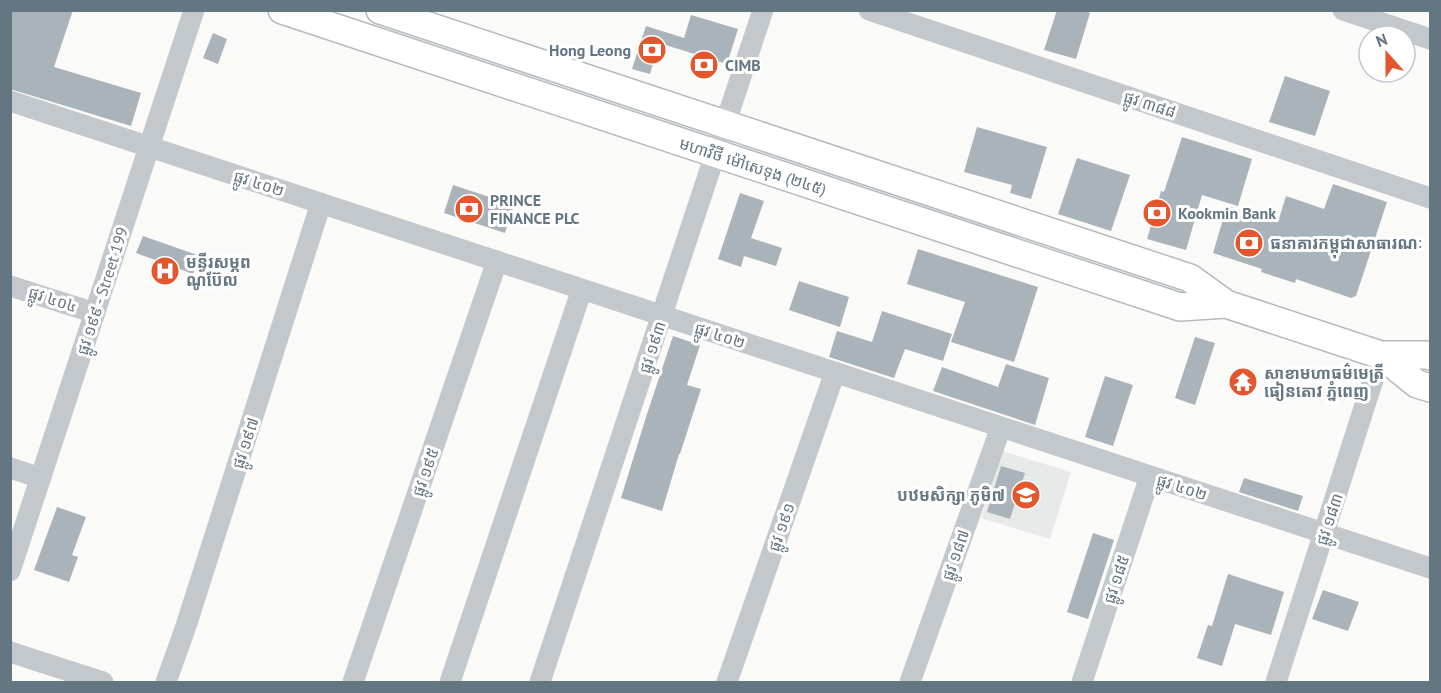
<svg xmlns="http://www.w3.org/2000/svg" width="1441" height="693" viewBox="0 0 1441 693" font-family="'PT Sans','Noto Sans Khmer',sans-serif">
<rect width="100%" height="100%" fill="#fafaf8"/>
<!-- built -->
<path fill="#e8e9e9" d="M 1002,451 L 1071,472 L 1050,539 L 981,518 Z"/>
<!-- building -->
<path fill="#aab3b9" d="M 10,10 L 73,10 L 54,67 L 141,93 L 131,126 L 10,89 Z
M 1057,10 L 1083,10 L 1090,13 L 1076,59 L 1044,50 Z
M 691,15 L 738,29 L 727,64 L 659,43 L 650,74 L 632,69 L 646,26 L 684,38 Z
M 213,33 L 227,39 L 218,64 L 203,58 Z
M 1285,76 L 1330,91 L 1315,136 L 1269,122 Z
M 977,127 L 1047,147 L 1031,199 L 1010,193 L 1012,185 L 964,172 Z
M 1182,137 L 1252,159 L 1238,206 L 1202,195 L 1186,250 L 1147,239 L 1161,191 L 1164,192 Z
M 1077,158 L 1130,175 L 1111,231 L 1058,214 Z
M 1333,184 L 1387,202 L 1356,296 L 1351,298 L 1296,279 L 1295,283 L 1261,272 L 1262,269 L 1213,253 L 1227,206 L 1278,222 L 1286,196 L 1324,209 Z
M 453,185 L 514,205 L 505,233 L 444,213 Z
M 740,193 L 764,201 L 751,238 L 782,248 L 776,266 L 744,256 L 741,267 L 718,259 Z
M 143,236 L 200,256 L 193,274 L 136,253 Z
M 918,249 L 1038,287 L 1014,362 L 951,342 L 965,302 L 907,284 Z
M 799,281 L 849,297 L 840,327 L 789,310 Z
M 882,311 L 952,334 L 943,361 L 905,349 L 894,378 L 829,357 L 837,331 L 872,342 Z
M 673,336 L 700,345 L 687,385 L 701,389 L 680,454 L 679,454 L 662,511 L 621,498 L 646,417 Z
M 1195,337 L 1215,343 L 1195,405 L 1175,398 Z
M 1006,364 L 1049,378 L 1035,425 L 933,391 L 942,367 L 998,387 Z
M 1105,376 L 1133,385 L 1113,446 L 1085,437 Z
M 1001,466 L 1025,473 L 1010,519 L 987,512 Z
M 1244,478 L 1303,496 L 1298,511 L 1239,492 Z
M 57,507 L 86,517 L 72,555 L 78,557 L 69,582 L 34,570 Z
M 1093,533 L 1114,540 L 1088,619 L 1067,612 Z
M 1228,574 L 1284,592 L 1271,635 L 1235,624 L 1222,666 L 1197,658 L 1208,625 L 1212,626 Z
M 1323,590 L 1359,602 L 1348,631 L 1312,619 Z"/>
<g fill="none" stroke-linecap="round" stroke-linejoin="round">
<!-- major casing -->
<g stroke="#b5babe" stroke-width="30">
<path id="major" d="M 282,10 L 1180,307 L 1226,304
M 380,10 L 1190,278 L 1226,304 L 1381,355 L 1426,355 L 1430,356
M 1381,355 L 1417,384 L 1430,388"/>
</g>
<!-- minor -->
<path stroke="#c3c8cc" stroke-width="21" d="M 869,10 L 1430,198
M 1343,10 L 1430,39
M 10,101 L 1430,568
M 10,286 L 95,313
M 10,468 L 41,478
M 10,571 L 194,10
M 10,652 L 103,682
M 166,682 L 186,626 L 321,203
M 353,682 L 497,261
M 450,682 L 582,289
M 540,682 L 763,10
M 727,682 L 835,372
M 910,682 L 1001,427
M 1082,682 L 1150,476
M 1276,682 L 1381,355"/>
<!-- major -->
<use href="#major" stroke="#fff" stroke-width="27"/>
</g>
<!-- icons -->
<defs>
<g id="bank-disc" transform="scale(1.5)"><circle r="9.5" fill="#e4572e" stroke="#fff"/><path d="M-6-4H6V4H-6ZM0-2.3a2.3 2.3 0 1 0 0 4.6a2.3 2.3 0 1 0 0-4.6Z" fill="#fff"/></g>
<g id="hospital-disc" transform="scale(1.5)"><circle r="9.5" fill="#e4572e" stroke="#fff"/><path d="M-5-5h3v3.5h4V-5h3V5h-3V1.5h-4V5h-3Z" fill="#fff"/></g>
<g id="temple-disc" transform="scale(1.5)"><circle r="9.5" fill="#e4572e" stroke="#fff"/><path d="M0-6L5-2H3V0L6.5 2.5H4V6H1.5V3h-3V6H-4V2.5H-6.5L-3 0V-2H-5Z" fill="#fff"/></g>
<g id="school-disc" transform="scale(1.5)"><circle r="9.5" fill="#e4572e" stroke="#fff"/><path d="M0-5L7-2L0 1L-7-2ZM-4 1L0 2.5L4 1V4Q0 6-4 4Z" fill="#fff"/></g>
</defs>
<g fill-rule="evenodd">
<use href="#bank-disc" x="652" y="50"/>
<use href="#bank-disc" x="704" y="65"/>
<use href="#bank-disc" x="469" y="209"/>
<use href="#bank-disc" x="1157" y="213"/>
<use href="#bank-disc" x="1249" y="243"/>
<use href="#hospital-disc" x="165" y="271"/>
<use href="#temple-disc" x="1243" y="382"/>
<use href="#school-disc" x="1026" y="495"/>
</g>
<g text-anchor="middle" stroke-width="6" stroke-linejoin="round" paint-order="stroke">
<!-- poi labels -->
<g font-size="16" font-weight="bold" fill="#657683" stroke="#fff" text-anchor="start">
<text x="631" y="56" text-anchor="end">Hong Leong</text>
<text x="725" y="71">CIMB</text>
<text x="490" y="206">PRINCE<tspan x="490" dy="18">FINANCE PLC</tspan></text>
<text x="1178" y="219">Kookmin Bank</text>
<text x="1270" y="249">ធនាគារកម្ពុជាសាធារណៈ</text>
<text x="186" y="268">មន្ទីរសម្ភព<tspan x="186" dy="18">ណូប៊ែល</tspan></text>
<text x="1264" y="379">សាខាមហាធម៌មេត្រី<tspan x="1264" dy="18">ធៀនតោវ ភ្នំពេញ</tspan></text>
<text x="1005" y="501" text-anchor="end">បឋមសិក្សា ភូមិ៧</text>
</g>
<!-- street labels -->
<g font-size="16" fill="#657683" stroke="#fff">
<text transform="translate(1150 104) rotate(18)" y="6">ផ្លូវ ៣៨៨</text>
<text transform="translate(753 166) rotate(18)" y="6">មហាវិថី ម៉ៅសេទុង (២៤៥)</text>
<text transform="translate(259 183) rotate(18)" y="6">ផ្លូវ ៤០២</text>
<text transform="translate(102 291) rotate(-72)" y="6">ផ្លូវ ១៩៩ - Street 199</text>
<text transform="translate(53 299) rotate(18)" y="6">ផ្លូវ ៤០៤</text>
<text transform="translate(720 335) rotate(18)" y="6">ផ្លូវ ៤០២</text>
<text transform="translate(652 347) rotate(-72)" y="6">ផ្លូវ ១៩៣</text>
<text transform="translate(245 443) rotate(-72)" y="6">ផ្លូវ ១៩៧</text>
<text transform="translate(425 472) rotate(-71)" y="6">ផ្លូវ ១៩៥</text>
<text transform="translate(1182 487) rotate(18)" y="6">ផ្លូវ ៤០២</text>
<text transform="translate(1329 519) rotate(-72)" y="6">ផ្លូវ ១៨៣</text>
<text transform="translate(781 527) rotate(-71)" y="6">ផ្លូវ ១៩១</text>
<text transform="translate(955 555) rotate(-71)" y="6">ផ្លូវ ១៨៧</text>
<text transform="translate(1116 579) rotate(-72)" y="6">ផ្លូវ ១៨៥</text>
</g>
</g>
<!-- border -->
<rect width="1441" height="693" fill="none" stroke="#657683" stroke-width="24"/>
<!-- north arrow -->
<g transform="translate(1387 54) rotate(339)"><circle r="28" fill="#ffffff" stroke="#c1c8cd" stroke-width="1.5"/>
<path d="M0-4.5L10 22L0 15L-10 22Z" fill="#e4572e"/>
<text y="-9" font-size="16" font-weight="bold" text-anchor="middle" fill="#657683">N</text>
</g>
</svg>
